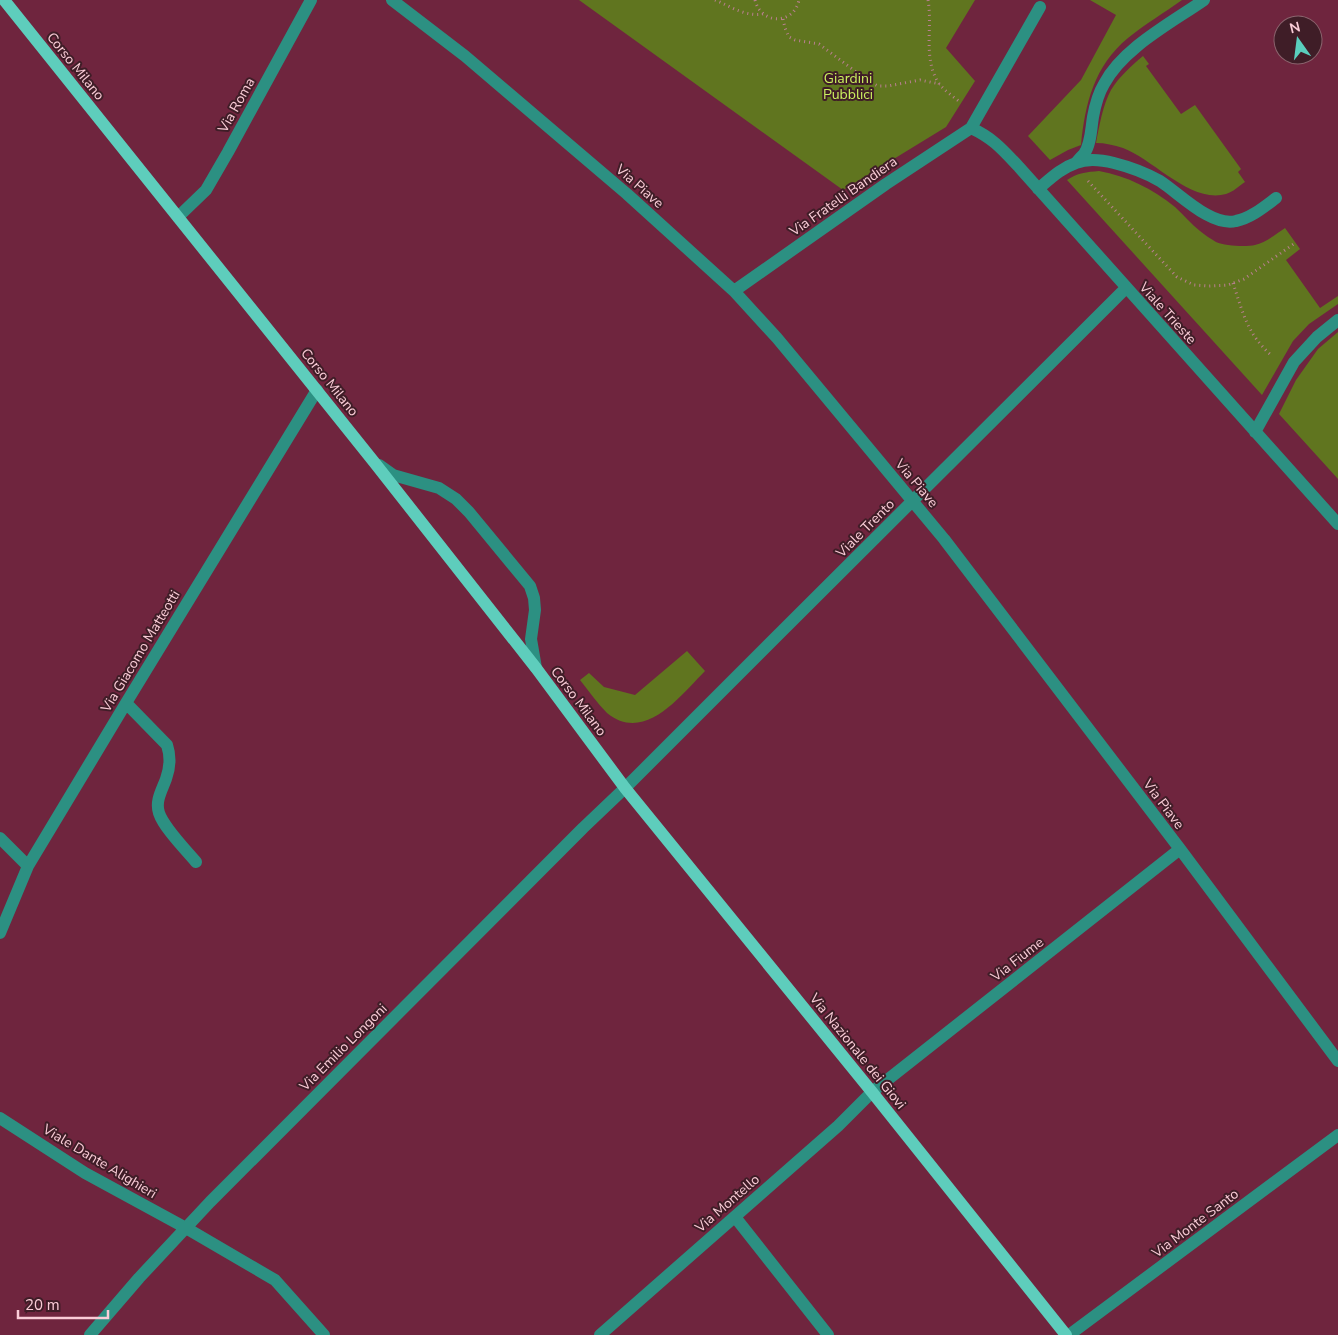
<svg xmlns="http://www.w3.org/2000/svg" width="1338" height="1335" viewBox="0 0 1338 1335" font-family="'Nunito Sans',sans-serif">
<rect width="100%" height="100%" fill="#6f253e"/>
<!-- green -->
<path fill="#60751f" d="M 579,0 L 975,0 L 946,48 L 975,81 L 946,127 L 843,190 Z
M 1090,0 L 1182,0 C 1164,13 1145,24 1128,38 C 1094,66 1085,104 1081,145 L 1068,150 L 1050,160 L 1028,136 L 1081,80 L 1116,15 Z
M 1143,56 L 1149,64 L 1146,66 L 1181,114 L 1195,105 L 1241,169 L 1238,172 L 1245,182 C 1239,186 1233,192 1226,194 C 1191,204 1153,159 1123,148 C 1114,145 1105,143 1096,143 C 1099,127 1103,104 1111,90 C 1119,77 1131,66 1143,56 Z
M 1099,171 C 1127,176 1153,189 1175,207 C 1184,215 1191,224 1200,231 C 1205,235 1211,239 1216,242 C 1225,246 1246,247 1255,245 C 1265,243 1276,234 1285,228 L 1300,249 L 1286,260 L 1320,308 L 1338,296 L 1338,304 L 1309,324 L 1293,341 L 1262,395 L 1067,180 C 1077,173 1087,172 1099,171 Z
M 1338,332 L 1338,479 L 1279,414 L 1296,380 L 1318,349 Z
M 687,651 L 705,671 C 681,695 645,744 607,713 C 597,703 589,691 580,680 L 589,673 L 604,687 L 635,695 Z"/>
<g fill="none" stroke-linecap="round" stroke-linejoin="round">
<!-- path -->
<path stroke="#ba7f91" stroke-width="3" stroke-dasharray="1 4" stroke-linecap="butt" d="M 715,0 C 730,6 745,17 763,14
M 755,0 C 761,25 794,25 799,0
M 928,0 C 933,28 922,60 940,85 C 946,92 954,97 961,103
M 783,19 L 785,28 L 789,37 L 795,40 L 819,44 L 868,81 L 878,86 L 888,86 L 920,80 L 940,84
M 1088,181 L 1163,262 L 1177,277 L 1194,285 L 1209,286 L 1228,285 L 1244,279 L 1295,243
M 1233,283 C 1243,313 1247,334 1272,356"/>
<!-- minor -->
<path stroke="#2c9082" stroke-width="12" d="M 392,0 L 465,56 L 627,194 L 734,291 L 777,338 L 944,539 L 1180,849 L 1338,1061
M 971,128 C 993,138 1003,150 1019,167 L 1338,524
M 1076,163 C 1078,160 1081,157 1084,154 C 1091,144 1091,129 1093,117 C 1095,106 1098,94 1104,84 C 1123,48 1171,23 1204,0
M 1038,189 C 1050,179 1061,168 1076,163 C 1088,158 1102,160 1114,163 C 1130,167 1146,173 1160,181 C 1180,194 1211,227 1236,221 C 1251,218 1264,207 1276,198
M 178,217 L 206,190 L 228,152 L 311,0
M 734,291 L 886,184 L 971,128 L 1040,7
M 1255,432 L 1294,362 L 1317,337 L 1338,320
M 379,465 L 393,475 L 439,488 L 456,499 L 469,512 L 530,586 L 534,598 L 535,610 L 531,639 L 536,668
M 126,703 L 167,745 C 171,757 170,768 166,779 C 162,790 155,801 159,813 C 164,828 185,849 196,862
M 0,838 L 28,866
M 0,933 L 28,866 L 126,703 L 317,390
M 0,1118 L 85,1173 L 186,1228 L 275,1280 L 324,1335
M 735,1217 L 828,1335
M 90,1335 L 139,1278 L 210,1202 L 583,828 L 625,788 L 783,630 L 1126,288
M 600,1335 L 838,1126 L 872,1092 L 1180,849
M 1069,1335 L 1338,1135"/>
<!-- major -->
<path stroke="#5ecdbc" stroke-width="12" d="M 4,0 L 374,462 L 536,668 L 625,788 L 872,1092 L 1066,1335"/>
</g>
<g text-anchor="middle" stroke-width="4" stroke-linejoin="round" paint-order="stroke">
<!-- street labels -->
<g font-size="14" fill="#faccd7" stroke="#3f1d27">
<text transform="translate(76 66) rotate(51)" y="5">Corso Milano</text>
<text transform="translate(236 105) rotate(-61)" y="5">Via Roma</text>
<text transform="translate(640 186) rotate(41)" y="5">Via Piave</text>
<text transform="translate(843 196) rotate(-35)" y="5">Via Fratelli Bandiera</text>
<text transform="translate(1168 313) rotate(48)" y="5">Viale Trieste</text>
<text transform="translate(330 382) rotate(51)" y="5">Corso Milano</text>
<text transform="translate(917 483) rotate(50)" y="5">Via Piave</text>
<text transform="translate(865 528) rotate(-45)" y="5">Viale Trento</text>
<text transform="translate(140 651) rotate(-59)" y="5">Via Giacomo Matteotti</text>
<text transform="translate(579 701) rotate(53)" y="5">Corso Milano</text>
<text transform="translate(1164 804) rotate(53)" y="5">Via Piave</text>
<text transform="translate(1017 959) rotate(-38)" y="5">Via Fiume</text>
<text transform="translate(343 1047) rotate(-45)" y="5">Via Emilio Longoni</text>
<text transform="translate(858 1051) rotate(51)" y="5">Via Nazionale dei Giovi</text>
<text transform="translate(100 1161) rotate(31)" y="5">Viale Dante Alighieri</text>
<text transform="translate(727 1203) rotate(-41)" y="5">Via Montello</text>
<text transform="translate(1195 1223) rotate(-37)" y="5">Via Monte Santo</text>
</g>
<!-- park labels -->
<g font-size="14" fill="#caf05f" stroke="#3f1d27">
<text x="848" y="83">Giardini<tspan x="848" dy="16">Pubblici</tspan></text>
</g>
</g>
<!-- north arrow -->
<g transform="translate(1298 40) rotate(346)"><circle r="24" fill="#3f1d27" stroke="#8a636d"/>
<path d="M0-4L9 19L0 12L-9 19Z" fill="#5acebd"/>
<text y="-8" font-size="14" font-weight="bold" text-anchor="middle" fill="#faccd7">N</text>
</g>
<!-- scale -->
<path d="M18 1310v8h90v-8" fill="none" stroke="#faccd7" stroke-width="2.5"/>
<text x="25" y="1310" font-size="15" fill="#faccd7" stroke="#3f1d27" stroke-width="4" paint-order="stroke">20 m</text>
</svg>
